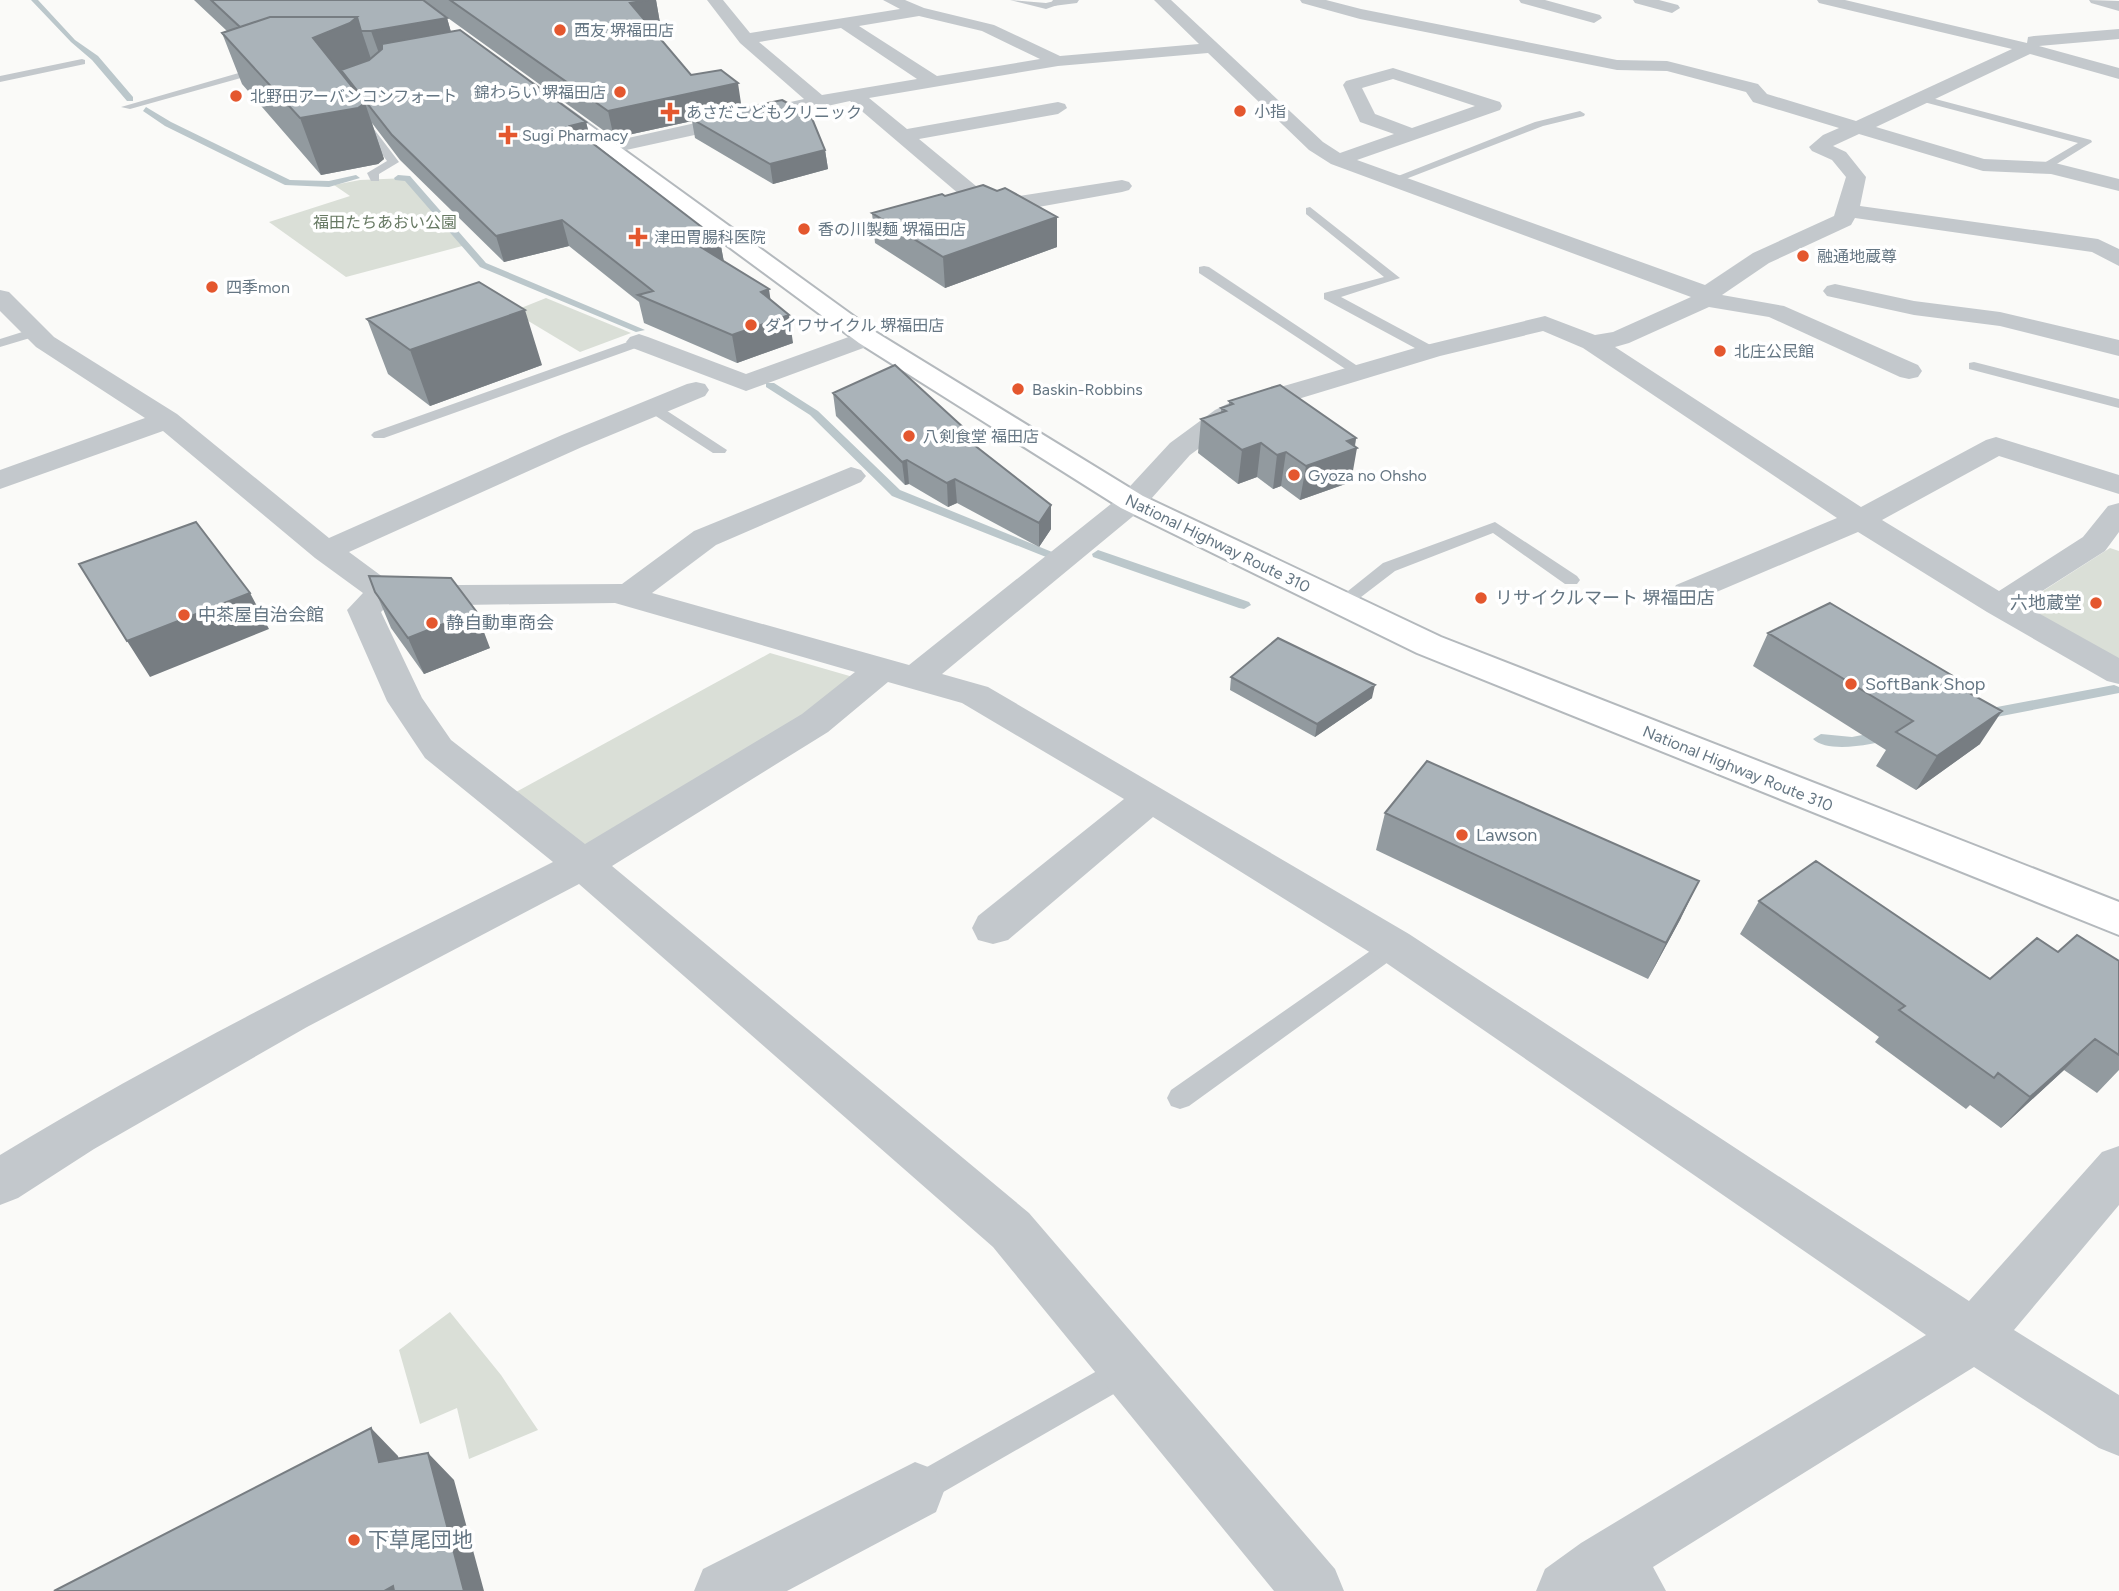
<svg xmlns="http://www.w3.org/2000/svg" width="2119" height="1591" viewBox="0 0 2119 1591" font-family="Figtree,'Noto Sans JP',sans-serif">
<rect width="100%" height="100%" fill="#fafaf8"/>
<!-- green -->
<path fill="#dadfd7" d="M 407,178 L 466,245 L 346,277 L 269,222 L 350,196 L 334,185 L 360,180 Z
M 546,298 L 631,333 L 580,352 L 525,319 L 501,316 Z
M 2110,548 L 2119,551 L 2119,667 L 2027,607 L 2029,600 Z
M 770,653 L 853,677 L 802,719 L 585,853 L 516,792 Z
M 450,1312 L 501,1375 L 538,1430 L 469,1459 L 457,1408 L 420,1424 L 399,1350 Z"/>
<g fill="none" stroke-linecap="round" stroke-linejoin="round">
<!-- stream -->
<path fill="#bbc7cb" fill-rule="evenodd" d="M 31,0 L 38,0 L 75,40 L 98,56 L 133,97 L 133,101 L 127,101 L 92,60 L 71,42 Z
M 146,107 L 171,122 L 290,180 L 329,181 L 356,175 L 360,178 L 329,187 L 285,185 L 165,126 L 143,111 Z
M 398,175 L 410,176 L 486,263 L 645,330 L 636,332 L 480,267 L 405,181 L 395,180 L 394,178 Z
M 766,383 L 774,383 L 818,411 L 900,490 L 1057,554 L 1056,557 L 1046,557 L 892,496 L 810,415 L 766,387 Z
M 1098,550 L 1249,602 L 1251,605 L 1244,609 L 1239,608 L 1093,557 L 1092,554 Z
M 2114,685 L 2119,687 L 2119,693 L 1981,720 L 1974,715 L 1981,710 Z
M 1888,730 L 1896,735 L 1893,739 C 1875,744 1828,754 1813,739 L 1821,734 L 1852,737 Z"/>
<!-- highway casing -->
<g stroke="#b4b9bd" stroke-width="4">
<path id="highway" d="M 548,98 L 555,100 L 877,333 L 1143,496 L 1441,637 L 2119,902 L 2119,935 L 1417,653 L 1121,508 L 859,343 L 541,108 L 539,104 Z"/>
</g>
<!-- lane -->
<path fill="#c3c8cc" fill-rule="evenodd" d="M 1010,0 L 1046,3 L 1059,0 L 1063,3 L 1046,9 Z
M 82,59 L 85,60 L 85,64 L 0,82 L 0,76 Z
M 266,65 L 271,68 L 269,70 L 130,109 L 121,107 Z
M 1924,96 L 2091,140 L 2092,142 L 2047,170 L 2039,170 L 2039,166 L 2078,143 L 1920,101 L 1919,99 Z
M 1580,111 L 1585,114 L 1584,116 L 1543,126 L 1398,182 L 1388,180 L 1535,122 Z
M 360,115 L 364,116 L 399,162 L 379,174 L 379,181 L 371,181 L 367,173 L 387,161 L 355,118 Z
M 1310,207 L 1400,278 L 1341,297 L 1436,348 L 1436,354 L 1426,354 L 1324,299 L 1324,293 L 1384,277 L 1306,214 L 1306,208 Z
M 1204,266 L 1209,267 L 1368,373 L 1366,376 L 1356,376 L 1199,273 L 1199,267 Z
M 35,328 L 40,329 L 40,335 L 0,347 L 0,339 Z
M 639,338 L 644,339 L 644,345 L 384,438 L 374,438 L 371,435 L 374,432 Z
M 1974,362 L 2119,399 L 2119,408 L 1969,369 L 1969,363 Z
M 653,404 L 658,405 L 727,450 L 725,453 L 713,453 L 648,411 L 646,408 L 648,405 Z
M 1495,522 L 1577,576 L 1580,580 L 1577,584 L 1565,584 L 1493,533 L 1395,571 L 1348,607 L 1336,607 L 1333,603 L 1383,563 Z
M 1394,937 L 1402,940 L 1406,946 L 1402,952 L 1189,1106 L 1180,1109 L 1171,1106 L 1167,1098 L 1171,1090 L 1386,940 Z
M 1127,1354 L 1138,1358 L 1142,1369 L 1138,1380 L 926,1502 L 915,1507 L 904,1502 L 899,1491 L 904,1480 Z"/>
<!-- street -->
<path fill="#c3c8cc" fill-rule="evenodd" d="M 707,0 L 723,0 L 750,33 L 900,9 L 883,0 L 905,0 L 924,8 L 994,25 L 1060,56 L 1199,44 L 1154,0 L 1171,0 L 1323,142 L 1340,153 L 1394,134 L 1360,122 L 1343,85 L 1346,81 L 1393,68 L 1500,102 L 1502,106 L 1500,110 L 1357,160 L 1705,285 L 1753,253 L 1834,216 L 1846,177 L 1832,160 L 1812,151 L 1809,147 L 1823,135 L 1839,128 L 1753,102 L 1746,92 L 1667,71 L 1617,70 L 1360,19 L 1302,3 L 1300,0 L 1326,0 L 1361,9 L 1617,60 L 1667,61 L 1758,84 L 1767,94 L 1856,121 L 2012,49 L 1819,3 L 1817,0 L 1845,0 L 2027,43 L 2028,37 L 2034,36 L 2119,29 L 2119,39 L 2039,46 L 2119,68 L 2119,79 L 2030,54 L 1876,127 L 1984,159 L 2051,162 L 2119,179 L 2119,191 L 2051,174 L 1983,171 L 1859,134 L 1833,146 L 1846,152 L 1866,177 L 1860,206 L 2098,239 L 2119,249 L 2119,266 L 2092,252 L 1855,218 L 1851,225 L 1769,263 L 1722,295 L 1784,306 L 1918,365 L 1922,371 L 1918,377 L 1909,379 L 1900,377 L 1769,317 L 1709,307 L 1629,343 L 1615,347 L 1861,507 L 1986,440 L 1996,437 L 2119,475 L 2119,494 L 1999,456 L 1882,520 L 1999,591 L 2083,537 L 2108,506 L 2119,503 L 2119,532 L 2105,551 L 2022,604 L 2119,658 L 2119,684 L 2107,681 L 1987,612 L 1858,532 L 1700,599 L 1688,602 L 1676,599 L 1672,592 L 1676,585 L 1837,518 L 1583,348 L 1543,331 L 1440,356 L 1255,412 L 1235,422 L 1190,455 L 1143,508 L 942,674 L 988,687 L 1409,934 L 1969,1301 L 2102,1152 L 2119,1146 L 2119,1205 L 2014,1330 L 2119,1395 L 2119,1456 L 2099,1448 L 1974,1367 L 1653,1567 L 1666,1591 L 1536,1591 L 1545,1569 L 1581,1543 L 1926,1335 L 1379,958 L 1153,817 L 1008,940 L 993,944 L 978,940 L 972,928 L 978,916 L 1124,799 L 962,703 L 888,682 L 828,732 L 612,866 L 1029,1213 L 1335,1569 L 1344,1591 L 1274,1591 L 993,1247 L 579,884 L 307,1027 L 94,1149 L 18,1198 L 0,1205 L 0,1155 C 178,1047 366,955 553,862 L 425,758 L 387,701 L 347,610 L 363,593 L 315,558 L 163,431 L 0,489 L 0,470 L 145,418 L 36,347 L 0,311 L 0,290 L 9,292 L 54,337 L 177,414 L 329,538 L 562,435 L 687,384 L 696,382 L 705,384 L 709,390 L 705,396 L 582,447 L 349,552 L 391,583 L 460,585 L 622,584 L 694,531 L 851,467 L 861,470 L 866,476 L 861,482 L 716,545 L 652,593 L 909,665 L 1121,496 L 1170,443 L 1215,410 L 1235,400 L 1422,346 L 1545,316 L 1595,335 L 1613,332 L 1691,297 L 1331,164 L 1309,150 L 1208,53 L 1058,66 L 869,98 L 907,129 L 1058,102 L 1065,104 L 1067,108 L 1058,114 L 919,139 L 993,200 L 1122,180 L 1129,182 L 1132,186 L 1129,190 L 1122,192 L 1011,212 L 980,212 L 850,101 L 608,154 L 601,152 L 598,148 L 601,144 L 804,99 L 740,43 ZM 919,16 L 982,31 L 1040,59 L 937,76 L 859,26 ZM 841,28 L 917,79 L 822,95 L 759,42 ZM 1393,79 L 1475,106 L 1412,128 L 1375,114 L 1362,88 ZM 391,602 L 460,605 L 615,603 L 855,672 L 802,714 L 585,844 L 451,740 L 422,698 L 381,612 Z
M 1053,0 L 1079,0 L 1077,3 L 1053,6 L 1051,3 Z
M 1519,0 L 1545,0 L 1600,15 L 1602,18 L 1594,23 L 1521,3 Z
M 1633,0 L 1659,0 L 1678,5 L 1680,8 L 1672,13 L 1635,3 Z
M 2089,0 L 2119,1 L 2119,11 L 2091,3 Z
M 1835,284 L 1914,301 L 2000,312 L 2119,340 L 2119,356 L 2000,326 L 1914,315 L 1827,296 L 1823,291 L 1827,286 Z
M 868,330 L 877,333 L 881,338 L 877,343 L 746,391 L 630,347 L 626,342 L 630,337 L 639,334 L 648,337 L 746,374 Z
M 915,1462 L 936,1470 L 944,1491 L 936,1512 L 787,1591 L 694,1591 L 703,1569 Z"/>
<!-- highway -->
<use href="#highway" fill="#fff" fill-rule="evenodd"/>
</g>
<!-- wall -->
<path fill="#929a9f" d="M 194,0 L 423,0 L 447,18 L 451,32 L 586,122 L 591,141 L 720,241 L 724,262 L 770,300 L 793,343 L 737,363 L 644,323 L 639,302 L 569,246 L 504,262 L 400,160 L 372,123 L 384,159 L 378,164 L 321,175 L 242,84 L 222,33 L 227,31 Z
M 423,0 L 656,0 L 660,23 L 649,25 L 691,75 L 742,108 L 825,150 L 828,169 L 773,184 L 695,138 L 692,121 L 614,138 Z
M 945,196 L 1057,247 L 945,288 L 875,243 L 872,213 Z
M 367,319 L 542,365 L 430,406 L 388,374 Z
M 833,393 L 976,439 L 977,447 L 1051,505 L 1051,529 L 1039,547 L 957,503 L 948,507 L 909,484 L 905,485 L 836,416 Z
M 1229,401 L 1356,438 L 1351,482 L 1300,500 L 1281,486 L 1273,489 L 1257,477 L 1238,484 L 1198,453 L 1201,419 L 1221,413 L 1221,408 L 1229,406 Z
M 369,576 L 490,648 L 424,674 L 391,628 Z
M 1768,633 L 1963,682 L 1960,688 L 1980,744 L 1916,790 L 1876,766 L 1886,750 L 1753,666 Z
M 1231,677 L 1372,698 L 1315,737 L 1230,690 Z
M 1385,813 L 1681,918 L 1648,979 L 1376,850 Z
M 1759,901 L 1990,979 L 2058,952 L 2119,961 L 2119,1070 L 2097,1093 L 2064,1070 L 2001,1128 L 1970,1105 L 1966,1109 L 1875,1042 L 1879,1037 L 1740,934 Z"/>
<!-- shaded-wall -->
<path fill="#777d82" d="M 648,0 L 656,0 L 660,23 L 635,28 L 630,3 Z
M 357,17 L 374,68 L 341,70 L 346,84 L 313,38 Z
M 447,18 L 454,43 L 380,56 L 371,31 Z
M 738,83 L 742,110 L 692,119 L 692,121 L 614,138 L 608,111 Z
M 365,103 L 384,159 L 378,164 L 321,175 L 300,118 Z
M 586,122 L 592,146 L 570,126 Z
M 825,150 L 828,169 L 773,184 L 770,164 Z
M 1057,217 L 1057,247 L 945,288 L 943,257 Z
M 562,220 L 569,246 L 504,262 L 496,236 Z
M 720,241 L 725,268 L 699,246 Z
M 769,289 L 773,317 L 761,292 Z
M 525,310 L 542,365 L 430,406 L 410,350 Z
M 789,315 L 793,343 L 737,363 L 732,335 Z
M 1356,438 L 1354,449 L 1357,448 L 1351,482 L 1300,500 L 1306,466 L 1347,441 Z
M 976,439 L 977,462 L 969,441 Z
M 1261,443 L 1257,477 L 1238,484 L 1242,450 Z
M 1286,452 L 1281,486 L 1273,489 L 1277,455 Z
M 907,460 L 909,484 L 905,485 L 902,462 Z
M 955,479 L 957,503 L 948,507 L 947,483 Z
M 1051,505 L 1051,529 L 1039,547 L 1039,523 Z
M 250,593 L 269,629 L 150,677 L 127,641 Z
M 476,611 L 490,648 L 424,674 L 408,638 Z
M 1963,682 L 1943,716 L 1953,684 Z
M 1375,685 L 1372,698 L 1315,737 L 1317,724 Z
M 2002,711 L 1980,744 L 1916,790 L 1937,756 Z
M 1699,881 L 1681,918 L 1648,979 L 1666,943 Z
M 2095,1039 L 2064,1070 L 2001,1128 L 2030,1097 Z
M 371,1428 L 398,1456 L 407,1489 L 379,1462 Z
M 428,1453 L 454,1480 L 484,1591 L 464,1591 Z
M 393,1586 L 400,1591 L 384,1591 Z"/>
<!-- building -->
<path fill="#aab3b9" stroke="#777d82" stroke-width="2" d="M 211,0 L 423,0 L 447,18 L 371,31 L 361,31 L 357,17 L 270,17 L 240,27 Z
M 450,0 L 648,0 L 630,3 L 691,75 L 721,70 L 738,83 L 608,111 Z
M 270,17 L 357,17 L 350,23 L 313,38 L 365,103 L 358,108 L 300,118 L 222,33 Z
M 460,30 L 586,122 L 570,126 L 720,241 L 699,246 L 769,289 L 761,292 L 789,315 L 732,335 L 638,295 L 653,291 L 562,220 L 496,236 L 392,135 L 341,70 L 369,60 L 382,49 L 382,44 Z
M 782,100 L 811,116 L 825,150 L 770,164 L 692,119 Z
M 983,185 L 997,191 L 1005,188 L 1057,217 L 943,257 L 872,213 L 942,194 L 945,196 Z
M 479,282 L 525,310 L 410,350 L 367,319 Z
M 895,365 L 976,439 L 969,441 L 1051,505 L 1039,523 L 955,479 L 947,483 L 907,460 L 902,462 L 833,393 Z
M 1280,385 L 1356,438 L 1347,441 L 1357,448 L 1306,466 L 1286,452 L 1277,455 L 1261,443 L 1242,450 L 1201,419 L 1226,411 L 1221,408 L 1233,404 L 1229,401 Z
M 196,522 L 250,593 L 127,641 L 79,564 Z
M 369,576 L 451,578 L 476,611 L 408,638 L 375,592 Z
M 1830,603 L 1963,682 L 1953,684 L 2002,711 L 1937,756 L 1896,732 L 1913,721 L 1768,633 Z
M 1278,638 L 1375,685 L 1317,724 L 1231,677 Z
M 1427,761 L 1699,881 L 1666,943 L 1385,813 Z
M 1816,861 L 1990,979 L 2037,938 L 2058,952 L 2077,935 L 2119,961 L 2119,1055 L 2095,1039 L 2030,1097 L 1998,1073 L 1994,1078 L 1899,1010 L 1905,1006 L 1759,901 Z
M 371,1428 L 379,1462 L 428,1453 L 464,1591 L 394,1591 L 393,1586 L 384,1591 L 54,1591 Z"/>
<!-- markers -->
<g fill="#e4572e" stroke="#fff" stroke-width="2.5">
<circle cx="560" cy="30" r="7"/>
<circle cx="620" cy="92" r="7"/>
<circle cx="236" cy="96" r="7"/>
<circle cx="1240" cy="111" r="7"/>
<path d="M666.5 101.5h7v7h7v7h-7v7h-7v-7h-7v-7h7z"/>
<path d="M504.5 124.5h7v7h7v7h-7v7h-7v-7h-7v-7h7z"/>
<circle cx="804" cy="229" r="7"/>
<path d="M634.5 226.5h7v7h7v7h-7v7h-7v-7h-7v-7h7z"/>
<circle cx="1803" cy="256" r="7"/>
<circle cx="212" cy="287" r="7"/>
<circle cx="751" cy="325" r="7"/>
<circle cx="1720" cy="351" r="7"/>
<circle cx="1018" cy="389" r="7"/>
<circle cx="909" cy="436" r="7"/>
<circle cx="1294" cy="475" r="7"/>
<circle cx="1481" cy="598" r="7"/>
<circle cx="2096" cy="603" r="7"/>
<circle cx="184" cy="615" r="7"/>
<circle cx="432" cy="623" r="7"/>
<circle cx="1851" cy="684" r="7"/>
<circle cx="1462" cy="835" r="7"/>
<circle cx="354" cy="1540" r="7"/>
</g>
<g text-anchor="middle" stroke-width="7" stroke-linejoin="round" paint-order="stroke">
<!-- far-poi labels -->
<g font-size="16" fill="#657683" stroke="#fff" text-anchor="start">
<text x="574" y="36">西友 堺福田店</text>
<text x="606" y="98" text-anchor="end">錦わらい 堺福田店</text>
<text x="250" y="102">北野田アーバンコンフォート</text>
<text x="1254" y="117">小指</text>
<text x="686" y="118">あさだこどもクリニック</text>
<text x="522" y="141">Sugi Pharmacy</text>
<text x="818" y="235">香の川製麺 堺福田店</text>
<text x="654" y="243">津田胃腸科医院</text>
<text x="1817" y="262">融通地蔵尊</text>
<text x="226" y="293">四季mon</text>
<text x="765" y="331">ダイワサイクル 堺福田店</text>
<text x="1734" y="357">北庄公民館</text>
<text x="1032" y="395">Baskin-Robbins</text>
<text x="923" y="442">八剣食堂 福田店</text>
<text x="1308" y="481">Gyoza no Ohsho</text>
</g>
<!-- far-park labels -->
<g font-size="16" fill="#687a64" stroke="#fff">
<text x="385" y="228">福田たちあおい公園</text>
</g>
<!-- far-street labels -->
<g font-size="16" fill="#657683" stroke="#fff">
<text transform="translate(1218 543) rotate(26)" y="6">National Highway Route 310</text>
<text transform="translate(1738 768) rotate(22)" y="6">National Highway Route 310</text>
</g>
<!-- poi labels -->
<g font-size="18" fill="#657683" stroke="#fff" text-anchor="start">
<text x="1495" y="604">リサイクルマート 堺福田店</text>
<text x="2082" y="609" text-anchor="end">六地蔵堂</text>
<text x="198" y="621">中茶屋自治会館</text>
<text x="446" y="629">静自動車商会</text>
<text x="1865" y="690">SoftBank Shop</text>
<text x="1476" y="841">Lawson</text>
</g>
<!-- near-poi labels -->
<g font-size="21" fill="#657683" stroke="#fff" text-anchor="start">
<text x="368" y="1547">下草尾団地</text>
</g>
</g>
</svg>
